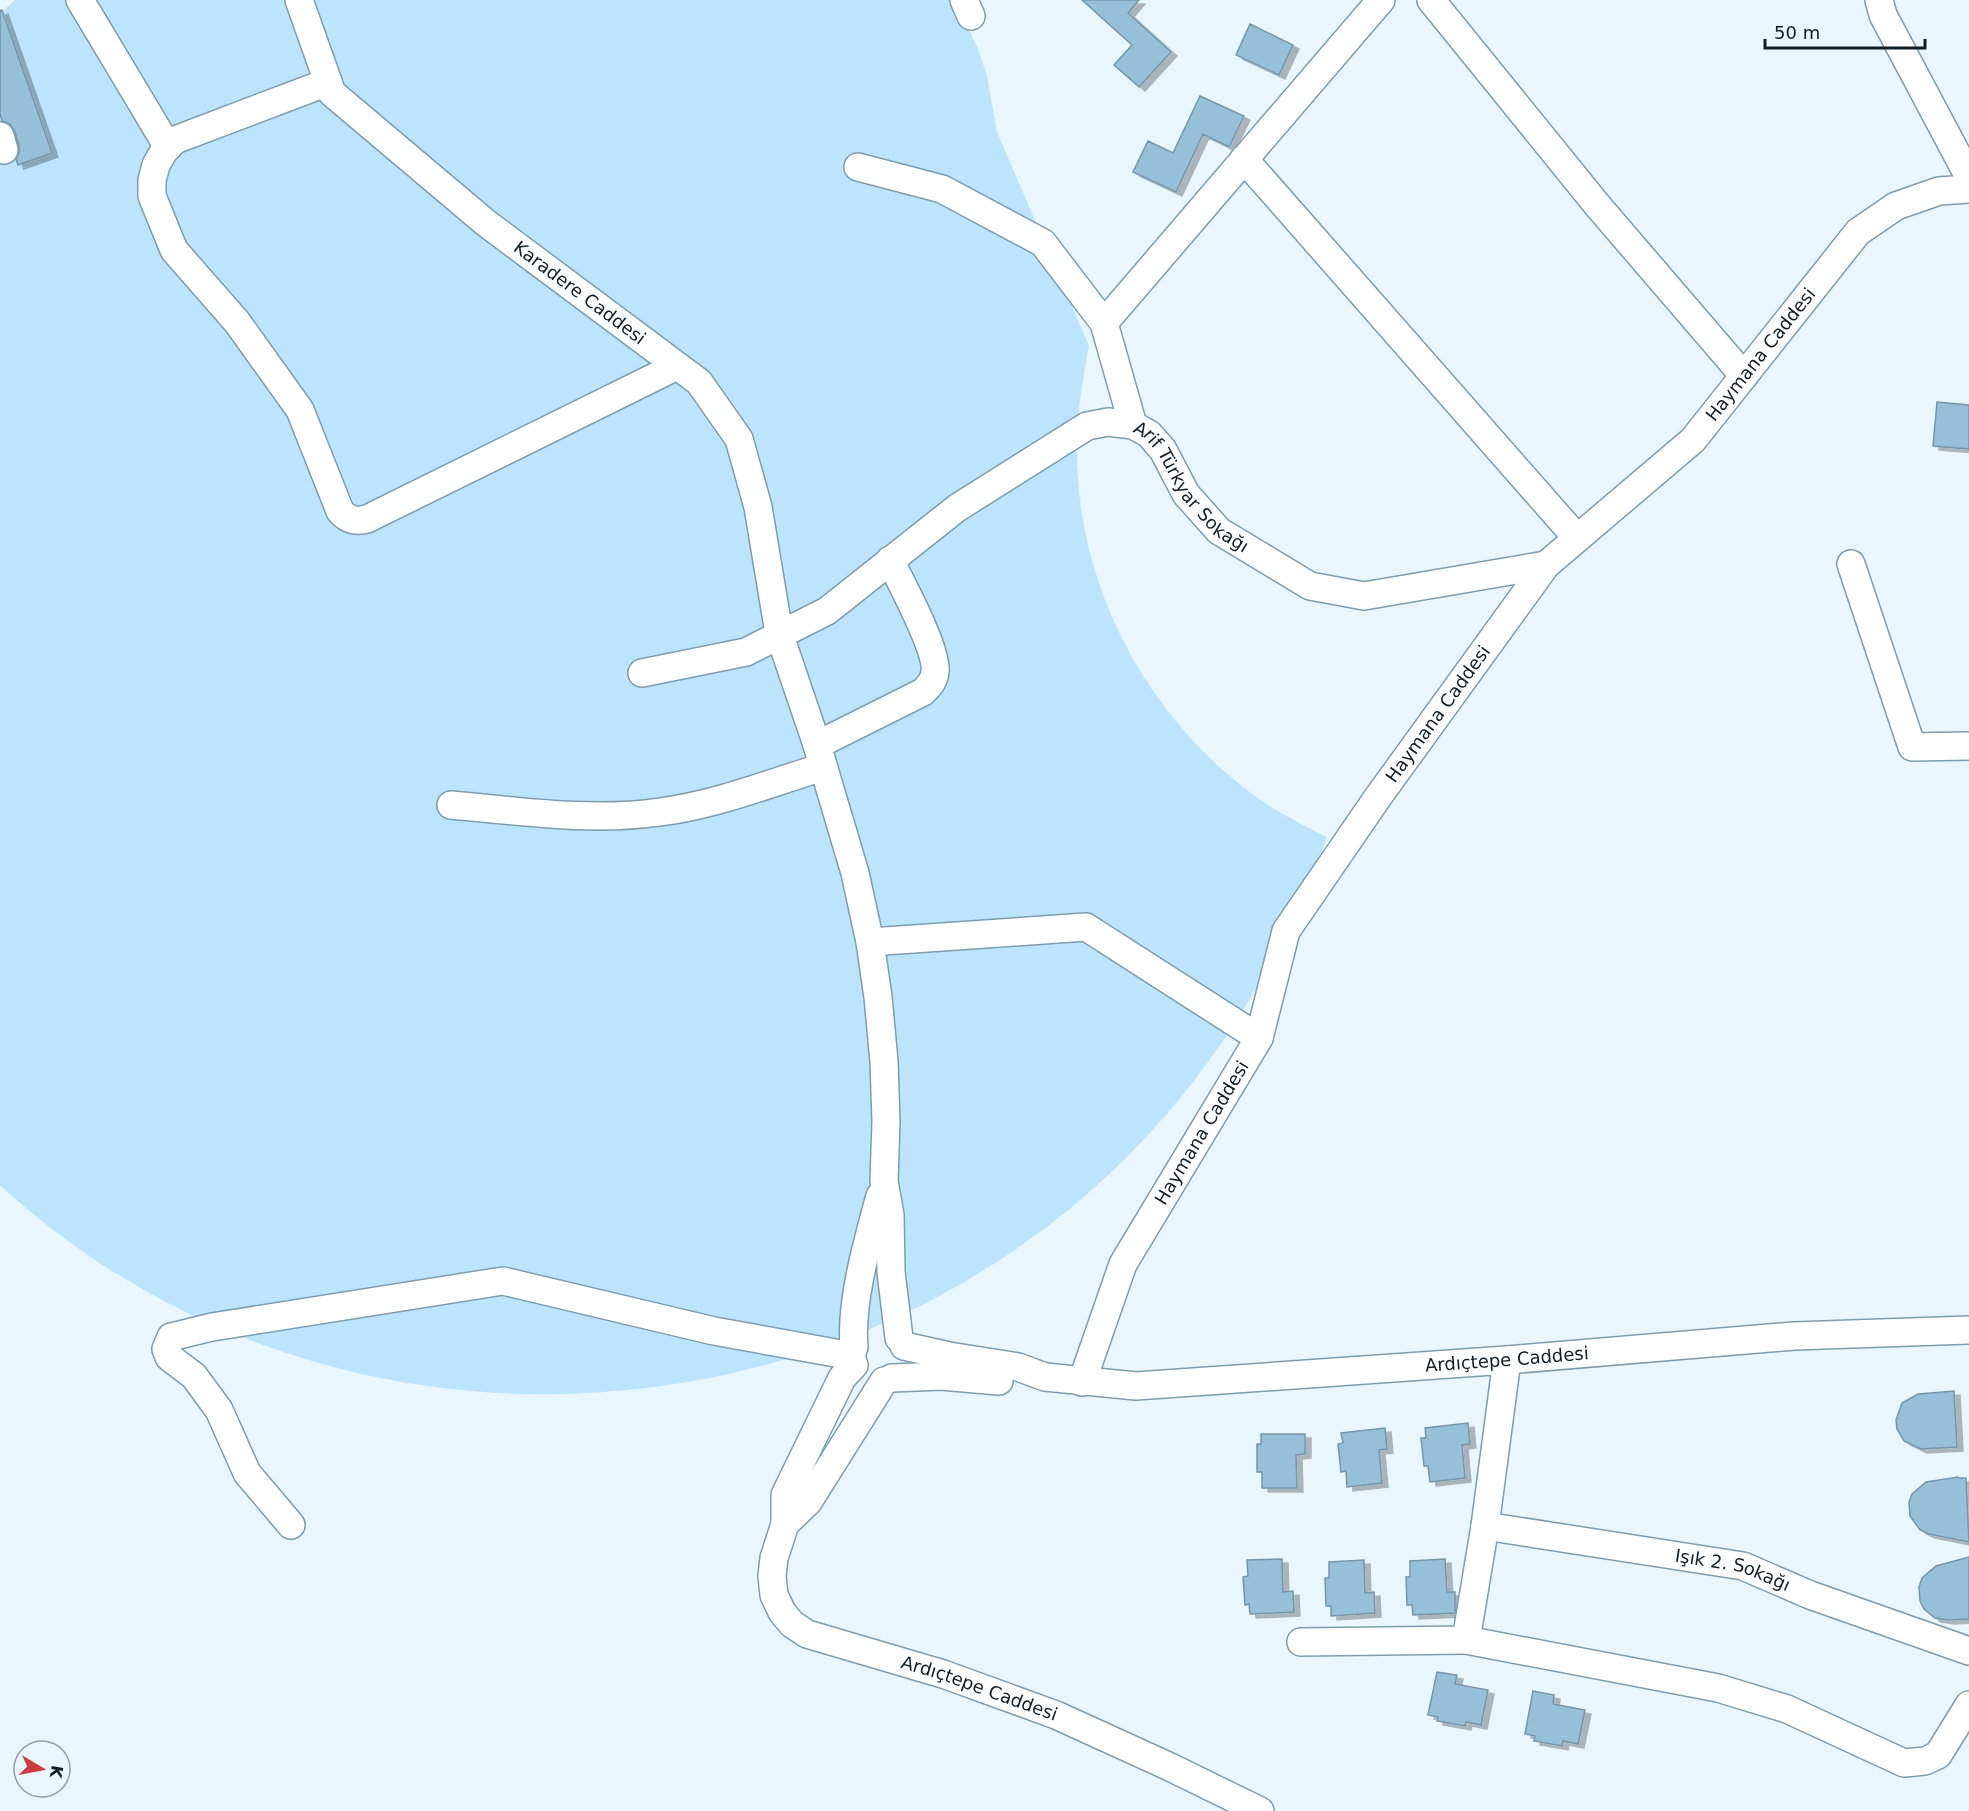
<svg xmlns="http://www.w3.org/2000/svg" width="1969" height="1811" viewBox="0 0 1969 1811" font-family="'DejaVu Sans',sans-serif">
<defs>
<filter id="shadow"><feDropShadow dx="6" dy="4" stdDeviation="0" flood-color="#0004"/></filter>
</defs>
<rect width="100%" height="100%" fill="#e9f6fe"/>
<!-- green -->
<path fill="#bce4fc" d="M 15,0 L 955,0 L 978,49 L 987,76 L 997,132 L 1089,346 C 1082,382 1076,417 1077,454 C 1078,591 1149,720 1259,799 C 1281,814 1304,826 1327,837 C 1277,968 1210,1080 1107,1176 C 801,1461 309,1470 0,1185 L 0,14 Z"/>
<!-- building -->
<path fill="#95c0d8" stroke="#7696a8" stroke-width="1.5" filter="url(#shadow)" d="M 1082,0 L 1139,0 L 1128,13 L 1171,52 L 1139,87 L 1114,65 L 1132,45 Z
M 2,10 L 52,153 L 18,165 L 16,159 L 19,153 L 19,146 L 15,132 L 10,124 L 2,121 L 0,114 L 0,11 Z
M 1250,24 L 1293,45 L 1279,75 L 1236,55 Z
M 1200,96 L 1244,116 L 1229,147 L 1203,134 L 1176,192 L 1133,172 L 1148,141 L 1173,153 Z
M 1937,402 L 1969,405 L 1969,449 L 1933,446 Z
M 1954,1391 L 1957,1447 L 1921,1449 L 1904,1441 L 1897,1429 L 1896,1420 L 1902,1403 L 1918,1394 Z
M 1468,1423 L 1470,1444 L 1462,1445 L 1465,1478 L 1430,1482 L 1428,1466 L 1424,1466 L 1421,1438 L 1426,1438 L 1425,1428 Z
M 1385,1428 L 1387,1449 L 1379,1450 L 1382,1483 L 1347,1487 L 1346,1471 L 1341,1472 L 1338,1444 L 1343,1443 L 1341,1433 Z
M 1261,1434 L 1305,1434 L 1305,1454 L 1296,1455 L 1297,1488 L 1262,1488 L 1262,1472 L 1257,1472 L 1257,1444 L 1261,1444 Z
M 1958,1477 L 1959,1478 L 1966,1478 L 1969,1542 L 1929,1534 L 1920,1530 L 1910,1516 L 1909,1502 L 1912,1494 L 1926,1482 Z
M 1969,1557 L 1969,1619 L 1948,1620 L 1935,1618 L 1924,1609 L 1920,1601 L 1919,1587 L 1922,1578 L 1936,1566 Z
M 1282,1559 L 1283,1592 L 1293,1591 L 1294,1612 L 1250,1614 L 1249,1604 L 1245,1605 L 1243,1577 L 1248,1576 L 1247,1560 Z
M 1445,1559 L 1447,1592 L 1455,1592 L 1455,1613 L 1413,1615 L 1412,1605 L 1407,1605 L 1406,1577 L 1410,1577 L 1410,1561 Z
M 1364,1560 L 1365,1593 L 1374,1592 L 1375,1613 L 1331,1616 L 1331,1606 L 1326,1606 L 1325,1578 L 1329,1578 L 1329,1562 Z
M 1437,1672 L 1457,1675 L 1455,1684 L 1488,1690 L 1481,1725 L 1466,1722 L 1465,1726 L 1437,1721 L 1438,1717 L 1428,1715 Z
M 1533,1691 L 1554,1695 L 1553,1704 L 1585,1710 L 1578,1744 L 1563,1741 L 1562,1746 L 1534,1741 L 1535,1736 L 1525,1734 Z"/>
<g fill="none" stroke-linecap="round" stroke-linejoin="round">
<!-- minor casing -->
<g stroke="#7d9daf" stroke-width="30">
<g id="minor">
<path d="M 80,0 L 168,147"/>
<path id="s1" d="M 299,0 L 332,93 L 486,223 L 699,382 L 739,439 L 758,507 L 779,633 L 817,745 L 855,873 L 870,942 L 878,997 L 884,1061 L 886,1122 L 884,1181 L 890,1215 L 891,1272 L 899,1338"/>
<path d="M 964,0 L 971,16"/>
<path d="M 1431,0 L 1598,206 L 1744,376"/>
<path d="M 1879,0 L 1883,15 L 1969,177"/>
<path d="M 328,82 L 175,140 L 164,151 L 156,165 L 152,180 L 152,196 L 174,250 L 237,322 L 300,410 L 340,511 C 348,520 356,522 367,519 L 677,366"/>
<path d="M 0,136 L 4,150"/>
<path d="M 1244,159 L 1577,538"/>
<path d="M 858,167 L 942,189 L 1043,243 L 1104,323"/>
<path d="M 1133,425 L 1104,323 L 1381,0"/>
<path d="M 1851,564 L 1912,747 L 1969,746"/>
<path id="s2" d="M 642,673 L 746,652 L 827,611 L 957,508 L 1087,426 L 1108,422 L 1133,425 L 1149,434 L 1163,450 L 1186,494 L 1219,531 L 1310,586 L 1364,596 L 1546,565"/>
<path d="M 817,745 L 923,692 C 929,686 934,681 935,672 C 938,650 901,583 890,560"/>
<path d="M 451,805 C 520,811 591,822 660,812 C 716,805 770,783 823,767"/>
<path d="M 870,942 L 1086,927 L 1259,1038"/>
<path id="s3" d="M 904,1346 L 949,1356 L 1018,1367 L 1045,1377 L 1136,1386 L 1507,1360 L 1794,1336 L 1969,1330"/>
<path d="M 854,1347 C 850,1302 868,1240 880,1196"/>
<path id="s4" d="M 854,1365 L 842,1378 L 785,1495 L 785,1524 L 774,1558 L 772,1576 L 774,1595 L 782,1612 L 792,1624 L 807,1634 L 943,1674 L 1056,1715 L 1170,1767 L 1260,1811"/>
<path d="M 892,1378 L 941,1376 L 999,1381"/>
<path id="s5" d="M 1082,1382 L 1123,1264 L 1259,1038 L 1286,931 L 1378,797 L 1546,565 L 1693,440 L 1858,232 L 1896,206 L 1939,191 L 1969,189"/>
<path d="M 785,1524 L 808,1502 L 884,1381"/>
<path d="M 291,1525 L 247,1473 L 219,1410 L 194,1376 L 169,1357 L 166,1349 L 171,1337 L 212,1327 L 503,1281 L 714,1331 L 852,1356"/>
<path id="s6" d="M 1485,1526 L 1743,1566 L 1810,1595 L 1969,1651"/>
<path d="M 1466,1640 L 1718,1688 L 1787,1709 L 1904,1763 L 1925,1761 L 1938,1755 L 1969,1705"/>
<path d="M 1301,1642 L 1466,1640 L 1485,1526 L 1507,1360"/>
</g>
</g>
<!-- minor -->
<use href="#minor" stroke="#fff" stroke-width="27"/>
</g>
<g text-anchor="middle" stroke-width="6" stroke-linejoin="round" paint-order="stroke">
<!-- street labels -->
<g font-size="18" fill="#111d24" stroke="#e9f6fe">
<text dy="6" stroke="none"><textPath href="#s1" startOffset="417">Karadere Caddesi</textPath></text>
<text dy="6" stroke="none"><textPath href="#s5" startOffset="1250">Haymana Caddesi</textPath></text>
<text dy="6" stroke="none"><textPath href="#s2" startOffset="650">Arif Türkyar Sokağı</textPath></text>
<text dy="6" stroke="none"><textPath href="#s5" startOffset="764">Haymana Caddesi</textPath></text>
<text dy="6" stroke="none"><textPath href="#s5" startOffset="278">Haymana Caddesi</textPath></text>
<text dy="6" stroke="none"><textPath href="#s3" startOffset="608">Ardıçtepe Caddesi</textPath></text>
<text dy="6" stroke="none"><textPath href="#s6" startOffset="252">Işık 2. Sokağı</textPath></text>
<text dy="6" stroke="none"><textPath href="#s4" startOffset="483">Ardıçtepe Caddesi</textPath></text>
</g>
</g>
<!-- north arrow -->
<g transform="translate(42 1769) rotate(100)"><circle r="28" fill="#e9f6fe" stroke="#939fa7" stroke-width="1.5"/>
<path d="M0-4.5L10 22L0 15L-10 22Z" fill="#cb3b40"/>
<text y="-9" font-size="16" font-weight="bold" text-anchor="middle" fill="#111d24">K</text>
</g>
<!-- scale -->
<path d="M1765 39v9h160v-9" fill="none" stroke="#111d24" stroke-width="3"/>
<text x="1774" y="39" font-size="18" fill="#111d24" stroke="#e9f6fe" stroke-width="4.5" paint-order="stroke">50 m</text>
</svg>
